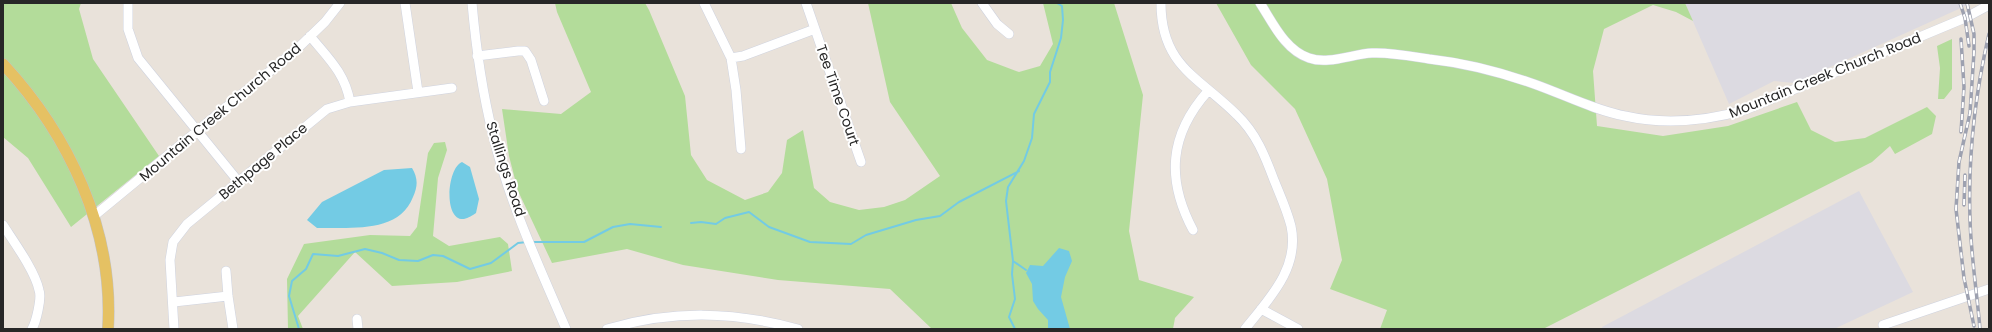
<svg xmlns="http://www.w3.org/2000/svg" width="1992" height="332" viewBox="0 0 1992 332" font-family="Poppins,sans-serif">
<rect width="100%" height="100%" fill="#e9e2da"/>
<!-- industrial -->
<path fill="#dcdae1" d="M 1685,3 L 1972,3 L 1795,83 L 1774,81 L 1729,104 Z
M 1859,191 L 1913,292 L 1834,329 L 1603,329 L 1602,327 Z"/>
<!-- green -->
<path fill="#b3dc9a" d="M 3,3 L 81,3 L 79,9 L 93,59 L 159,156 L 71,227 L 28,158 L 3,137 Z
M 555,3 L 645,3 L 649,10 L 685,96 L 691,155 L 707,180 L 745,200 L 768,192 L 782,173 L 787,140 L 803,130 L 814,188 L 830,202 L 859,210 L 884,207 L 905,200 L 940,176 L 890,102 L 868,3 L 951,3 L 962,28 L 987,60 L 1019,72 L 1040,66 L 1053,44 L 1043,3 L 1114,3 L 1143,95 L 1129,231 L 1139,280 L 1194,297 L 1175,318 L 1173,329 L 932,329 L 890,289 L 778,280 L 683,265 L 627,249 L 552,263 L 518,191 L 509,156 L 502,109 L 561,114 L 591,92 L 557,12 Z
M 1216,3 L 1685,3 L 1693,21 L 1676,12 L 1653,5 L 1604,29 L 1593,71 L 1597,126 L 1663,136 L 1728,126 L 1797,102 L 1811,130 L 1835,142 L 1865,138 L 1927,107 L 1936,116 L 1932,134 L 1895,154 L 1890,146 L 1872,162 L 1543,329 L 1380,329 L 1387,310 L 1330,289 L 1342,260 L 1327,179 L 1295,109 L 1251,65 Z
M 1952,39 L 1952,89 L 1944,99 L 1938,99 L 1940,68 L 1937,46 Z
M 445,142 L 447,150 L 438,178 L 433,236 L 449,246 L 500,237 L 508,244 L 512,271 L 457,282 L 392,286 L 355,252 L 298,316 L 303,329 L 288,329 L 287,279 L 304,244 L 370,235 L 410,236 L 417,227 L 428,153 L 434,143 Z"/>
<!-- water -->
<path fill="#73cbe4" d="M 462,162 L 470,167 L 479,199 L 476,213 C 473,215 468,218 464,219 C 443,221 447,168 462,162 Z
M 412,168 C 418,178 418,186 413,197 C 399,234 350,227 317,228 L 307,220 L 322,202 L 384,170 Z
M 1059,248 L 1069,251 L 1072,261 L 1065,277 L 1061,297 L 1070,329 L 1048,329 L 1048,320 L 1038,309 L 1033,301 L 1032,284 L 1026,273 L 1030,265 L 1043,266 Z"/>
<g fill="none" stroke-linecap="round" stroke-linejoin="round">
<!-- stream -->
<path stroke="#73cbe4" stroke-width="2" d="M 691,223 L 701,222 L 716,224 L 725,218 L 749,212 L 769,227 L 810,242 L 851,244 L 866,235 L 916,220 L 940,216 L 959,202 L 1019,171
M 531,242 L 584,242 L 613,227 L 630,224 L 661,227
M 1013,261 L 1026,270
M 299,329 L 289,296 L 292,281 L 306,269 L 313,254 L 338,256 L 365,249 L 382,253 L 399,260 L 418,261 L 433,255 L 443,256 L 470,269 L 491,263 L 518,243 L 527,242
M 1015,329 L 1009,317 L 1015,299 L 1012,274 L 1013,261 L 1006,201 L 1008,187 L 1024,161 L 1032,138 L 1034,114 L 1050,82 L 1050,72 L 1061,38 L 1063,20 L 1062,6 L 1057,3"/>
<!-- minor casing -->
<g stroke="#cfd3df" stroke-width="10">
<path id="minor" d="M 128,3 L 128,29 L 138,58 L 238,181
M 405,3 L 418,92
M 472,3 C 476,48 482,91 493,135 C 509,202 539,266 566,329
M 704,3 L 731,58 L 736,90 L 741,149
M 806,3 L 861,162
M 982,3 L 997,24 L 1009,34
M 1161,3 C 1161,66 1199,77 1237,115 C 1256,133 1265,156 1274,180 C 1280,195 1287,210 1291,226 C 1300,268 1269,299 1245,329
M 1260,3 C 1273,23 1285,50 1309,58 C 1328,65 1352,54 1372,53 C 1390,52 1410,56 1429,59 C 1465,63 1500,72 1534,84 C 1565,95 1594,110 1625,116 C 1665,125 1706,121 1745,110 L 1965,18 L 1989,5
M 310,36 C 328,58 345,73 350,102
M 477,56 L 518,51 L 525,51 L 531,60 L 544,101
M 731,58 L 743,56 L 815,29
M 94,216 L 298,48 L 325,22 L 340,3
M 3,225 C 14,242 35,271 39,290 C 42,298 36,322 32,329
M 1193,230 C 1166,179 1169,135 1208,91
M 226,271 L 228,296 L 233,329
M 174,302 L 228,296
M 1261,309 L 1298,329
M 357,319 L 358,329
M 1883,325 L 1989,289
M 174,329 L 170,260 L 173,242 L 187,224 L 327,109 L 350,102 L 452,88
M 607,329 C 673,310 732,311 798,329"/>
</g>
<!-- major casing -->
<g stroke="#c3c3c3" stroke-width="12">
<path id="major" d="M 3,64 C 69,135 114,230 108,329"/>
</g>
<!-- minor -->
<use href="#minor" stroke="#fff" stroke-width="9"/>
<!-- major -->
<use href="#major" stroke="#e5c163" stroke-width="11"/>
<!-- rail casing -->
<g stroke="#9da1b0" stroke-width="3.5">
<path id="rail" d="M 1960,3 L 1965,18 L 1969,46
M 1967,3 L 1974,34 L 1974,52 L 1970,113 L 1959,162 L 1956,209 L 1964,278 L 1974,326
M 1961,132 L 1964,87 L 1961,39
M 1964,205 L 1965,175
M 1980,329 C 1977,293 1971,256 1970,219 C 1968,158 1975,94 1989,34"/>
</g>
<!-- rail -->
<use href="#rail" stroke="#fff" stroke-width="2" stroke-dasharray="6" stroke-linecap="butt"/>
</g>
<g text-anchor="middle" stroke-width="4" stroke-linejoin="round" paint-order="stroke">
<!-- street labels -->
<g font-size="14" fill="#272727" stroke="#fff">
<text transform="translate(1825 75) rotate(-22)" y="5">Mountain Creek Church Road</text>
<text transform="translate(838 95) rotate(71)" y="5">Tee Time Court</text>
<text transform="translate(220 112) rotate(-40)" y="5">Mountain Creek Church Road</text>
<text transform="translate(263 161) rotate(-40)" y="5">Bethpage Place</text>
<text transform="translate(506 169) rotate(72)" y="5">Stallings Road</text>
</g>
</g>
<!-- border -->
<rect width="1992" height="332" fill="none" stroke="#272727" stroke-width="8"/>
</svg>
